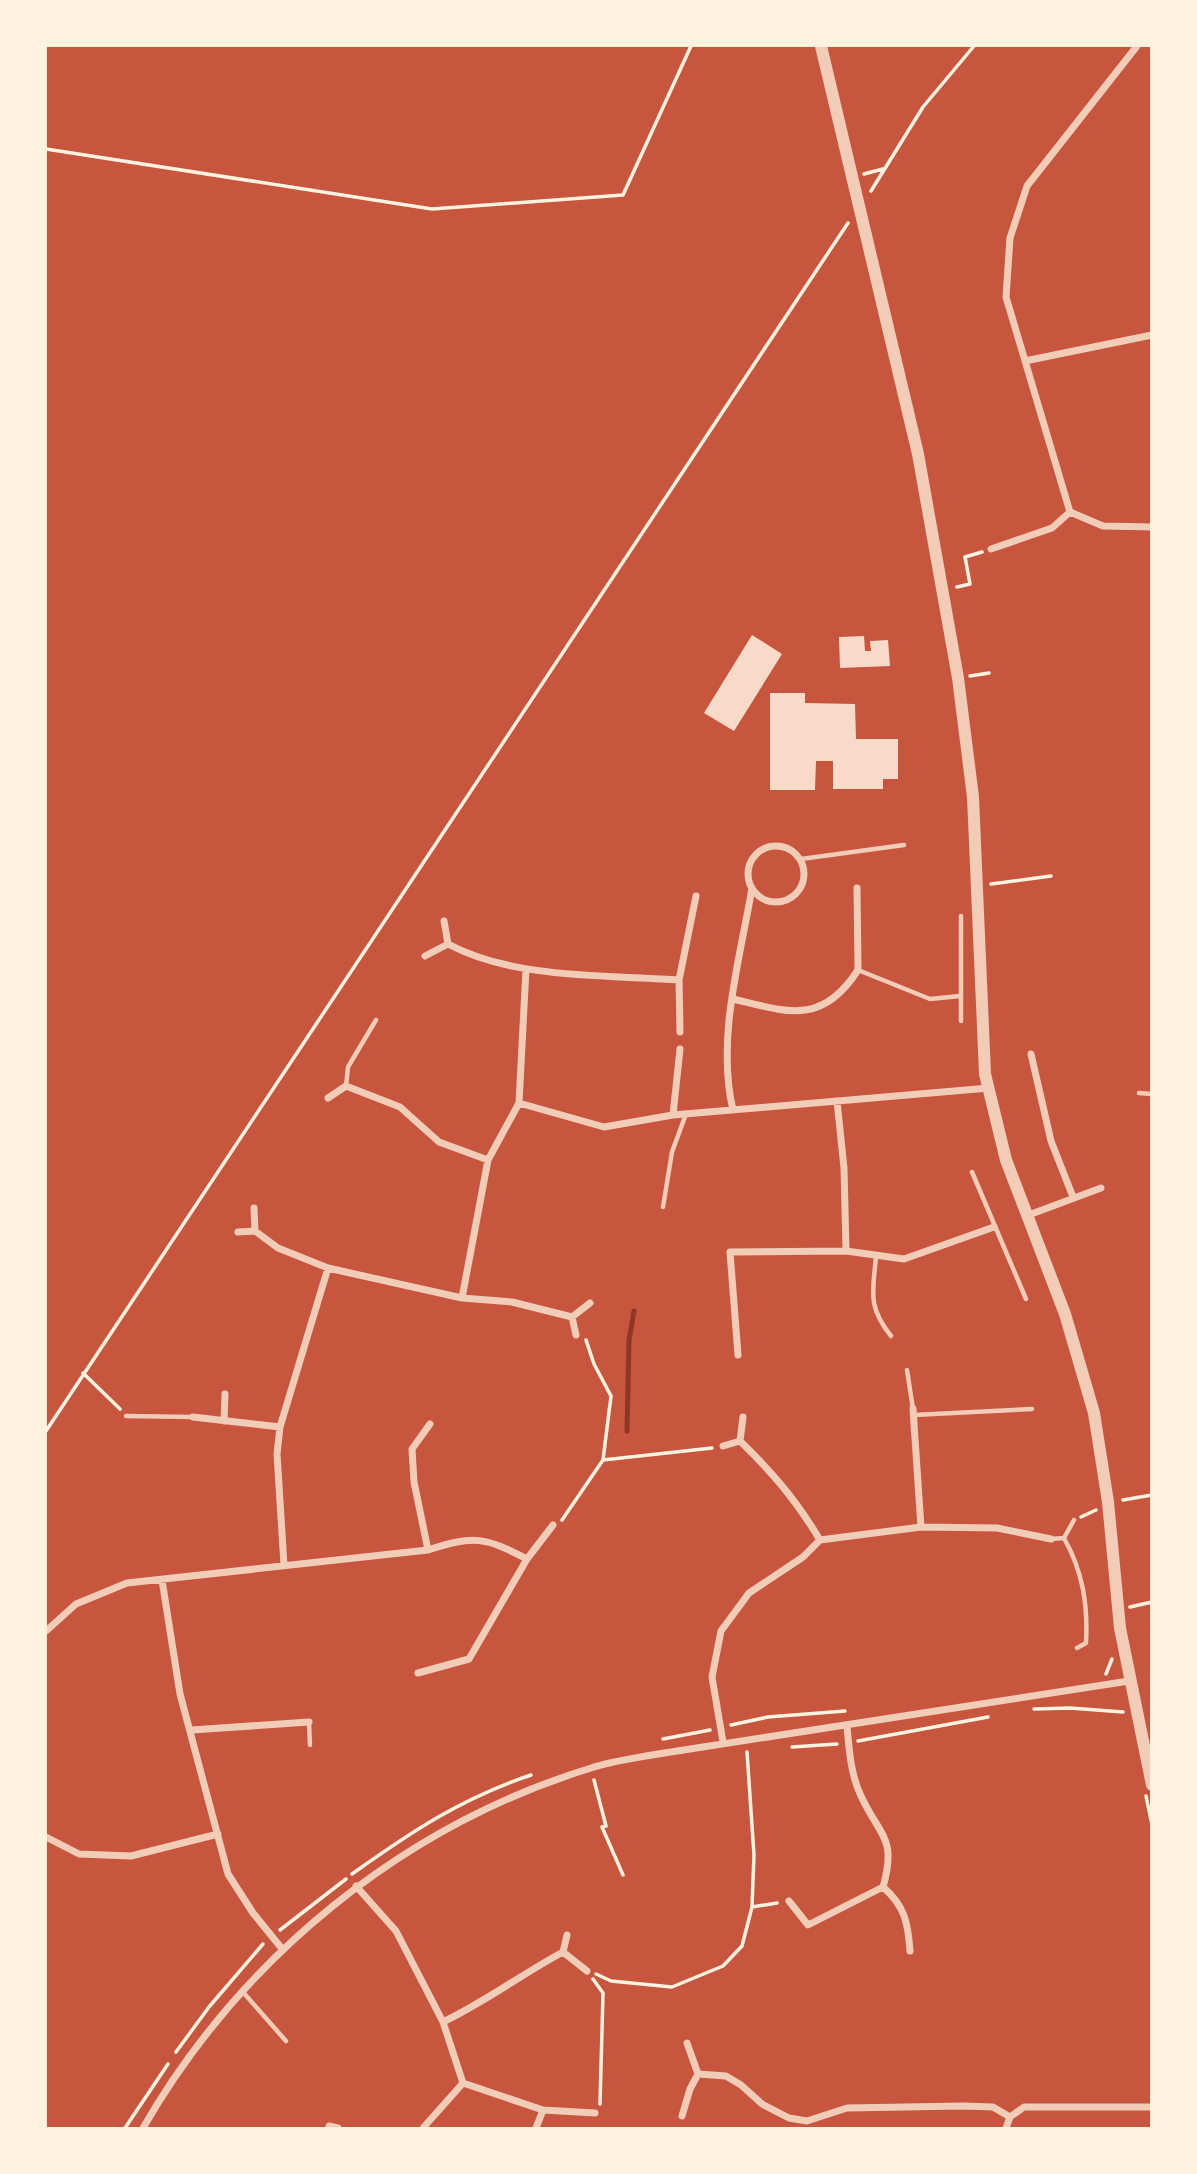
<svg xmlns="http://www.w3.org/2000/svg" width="1197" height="2174" viewBox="0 0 1197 2174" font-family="'Fira Sans Condensed',sans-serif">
<rect width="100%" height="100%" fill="#c8553d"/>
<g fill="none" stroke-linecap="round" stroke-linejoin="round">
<!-- stream -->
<path stroke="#8f3625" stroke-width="5" d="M 627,1431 L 629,1340 L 634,1311"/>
</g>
<!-- building -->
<path fill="#f7dbc8" d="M 752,635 L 782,654 L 734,731 L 704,713 Z
M 864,636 L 865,651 L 871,651 L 870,641 L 888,640 L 890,666 L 840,668 L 839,637 Z
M 770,693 L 805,693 L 805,703 L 855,704 L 856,739 L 898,739 L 898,779 L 883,779 L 883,789 L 833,789 L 833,761 L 816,761 L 815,790 L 770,790 Z"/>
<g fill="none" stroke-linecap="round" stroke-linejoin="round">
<!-- path -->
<path stroke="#fff3e0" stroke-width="3.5" d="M 46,149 L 432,209 L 623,195 L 691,46
M 864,174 L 883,169
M 871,191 L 923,107 L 974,46
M 957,587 L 970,584 L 965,557 L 982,552
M 970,676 L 989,673
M 991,884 L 1051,876
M 83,1373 L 120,1409
M 46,1431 L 848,223
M 603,1460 L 712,1448
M 1123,1500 L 1152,1495
M 1081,1517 L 1096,1510
M 562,1520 L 603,1460 L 611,1396 L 594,1364 L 586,1340
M 1130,1607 L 1152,1602
M 1106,1674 L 1112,1659
M 1034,1709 L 1070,1708 L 1123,1712
M 731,1725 L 768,1717 L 845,1711
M 663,1739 L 710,1730
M 858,1741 L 988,1717
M 792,1747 L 837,1744
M 594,1780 L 606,1826 L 602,1827 L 623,1875
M 1146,1796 L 1152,1825
M 352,1874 C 411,1832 460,1799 531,1775
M 752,1907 L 777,1903
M 280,1930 L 346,1879
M 596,1974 L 611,1981 L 672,1987 L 723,1966 L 742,1946 L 752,1907 L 754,1855 L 747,1752
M 593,1979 L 603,1993 L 600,2104
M 176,2052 L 209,2007 L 263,1944
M 125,2128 L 168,2064"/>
<!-- service -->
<path stroke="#f1ccb7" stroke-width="4.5" d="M 801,859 L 904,845
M 961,916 L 961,1021
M 858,970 L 930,999 L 960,996
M 346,1086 L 348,1067 L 376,1020
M 1139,1093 L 1152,1094
M 972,1172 L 1026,1299
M 663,1207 L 672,1152 L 686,1114
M 876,1256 C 873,1292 867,1306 891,1336
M 907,1370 L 913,1409
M 914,1415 L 1032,1409
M 126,1416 L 193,1417
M 1064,1538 C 1083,1572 1088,1605 1086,1643 L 1077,1648
M 1051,1539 L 1064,1538 L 1074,1520
M 309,1723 L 310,1745
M 242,1991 L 286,2041"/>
<!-- minor -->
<path stroke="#f1ccb7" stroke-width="7" d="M 1137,46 L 1027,186 L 1010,238 L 1006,297 L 1070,512 L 1103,526 L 1152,527
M 1025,361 L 1152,335
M 991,549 L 1052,528 L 1070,512
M748 874a28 28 0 1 1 56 0a28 28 0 1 1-56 0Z
M 444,921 L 448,944
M 448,944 C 513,979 606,975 679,980
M 425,956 L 448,944
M 733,999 C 787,1012 822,1026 858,970 L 857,888
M 680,1032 L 679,980 L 696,896
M 1031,1054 L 1051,1141 L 1073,1197
M 328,1098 L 346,1086 L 400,1107 L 439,1142 L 488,1160
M 837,1101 L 844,1168 L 846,1251 L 904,1259 L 994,1227
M 519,1103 L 604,1127 L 673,1115 L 989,1088
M 733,1110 C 716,1039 740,959 752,888
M 673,1115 L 680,1049
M 254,1208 L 255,1231
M 1026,1216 L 1101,1188
M 238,1232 L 255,1231 L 278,1248 L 328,1268 L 462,1298 L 512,1302 L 572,1317
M 462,1298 L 488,1160 L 519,1103 L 526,969
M 572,1317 L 590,1303
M 572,1317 L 576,1335
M 738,1355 L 730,1252 L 846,1251
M 913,1409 L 921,1527
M 193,1417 L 280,1427
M 224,1421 L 225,1394
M 740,1441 L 743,1417
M 723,1446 L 740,1441 C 773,1473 796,1500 820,1540
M 428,1550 L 414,1482 L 412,1449 L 430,1424
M 527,1559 L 553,1525
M 284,1565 L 277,1454 L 280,1427 L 328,1268
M 162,1580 L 180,1694 L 228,1874 L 253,1913 L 283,1950
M 46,1631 L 76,1604 L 127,1583 L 428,1550 C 474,1535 485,1537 527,1559 L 469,1659 L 418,1673
M 847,1726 C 849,1749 851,1776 861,1796 C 880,1837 897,1837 883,1887 C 905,1906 908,1923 910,1951
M 192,1730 L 309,1722
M 723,1742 L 712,1677 L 721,1631 L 749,1593 L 803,1557 L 820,1540 L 921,1527 L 997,1528 L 1051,1539
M 46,1837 L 79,1854 L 131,1856 L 218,1834
M 356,1886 L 396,1931 L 443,2022 L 463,2083 L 423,2128
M 789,1901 L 808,1925 L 883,1887
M 563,1952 L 567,1935
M 443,2022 C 485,2002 522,1974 563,1952 L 587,1971
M 687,2043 L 698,2074
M 698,2074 L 726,2076 L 741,2085 L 762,2104 L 789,2118 L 807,2121 L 847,2108 L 963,2106 L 993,2107 L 1010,2117
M 463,2083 L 543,2110 L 595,2113
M 682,2116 L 690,2089 L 698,2074
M 329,2126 L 338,2128
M 143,2128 C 241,1958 402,1826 591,1768 C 612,1761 636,1758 658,1754 L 1129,1681
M 536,2128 L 543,2110
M 1006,2128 L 1010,2117 L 1024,2107 L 1152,2107"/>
<!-- tertiary -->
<path stroke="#f1ccb7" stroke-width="12" d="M 821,46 L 918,454 L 958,678 L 973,797 L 985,1074 L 1006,1160 L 1065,1314 L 1094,1413 L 1108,1502 L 1120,1628 L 1152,1785"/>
</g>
<!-- border -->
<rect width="1197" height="2174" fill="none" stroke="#fff3e0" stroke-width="94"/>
</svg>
